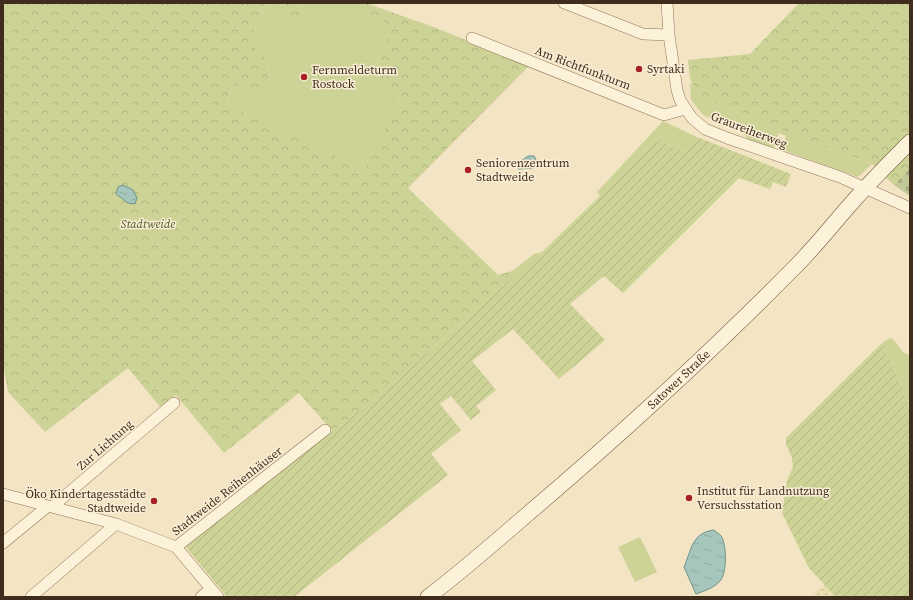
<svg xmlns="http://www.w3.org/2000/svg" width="913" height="600" viewBox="0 0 913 600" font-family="'Source Serif 4',serif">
<defs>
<pattern id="farmland-dots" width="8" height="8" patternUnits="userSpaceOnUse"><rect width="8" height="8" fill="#e9dfb1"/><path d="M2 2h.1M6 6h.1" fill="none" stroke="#c9c098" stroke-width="1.8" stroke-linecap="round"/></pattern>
<pattern id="forest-crowns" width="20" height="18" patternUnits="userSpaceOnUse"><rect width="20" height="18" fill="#cdd396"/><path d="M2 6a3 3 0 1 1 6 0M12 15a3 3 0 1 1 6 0" fill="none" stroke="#b1b581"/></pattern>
<pattern id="cemetery-stones" width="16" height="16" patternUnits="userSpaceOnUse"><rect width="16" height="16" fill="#c2c796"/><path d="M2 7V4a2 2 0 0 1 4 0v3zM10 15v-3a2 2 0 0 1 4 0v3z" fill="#a8ab81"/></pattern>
<pattern id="garden-furrows" width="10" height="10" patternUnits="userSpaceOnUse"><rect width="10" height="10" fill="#cdd396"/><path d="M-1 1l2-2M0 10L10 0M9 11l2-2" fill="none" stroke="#b1b581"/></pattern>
<pattern id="water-ripples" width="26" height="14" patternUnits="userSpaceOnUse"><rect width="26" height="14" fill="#a6c6bc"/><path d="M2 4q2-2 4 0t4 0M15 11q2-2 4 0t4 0" fill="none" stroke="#90aaa1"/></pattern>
</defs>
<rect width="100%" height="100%" fill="#f3e4c4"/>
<!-- farmland -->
<path fill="url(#farmland-dots)" d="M 825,585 L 836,597 L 810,597 Z"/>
<!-- grass -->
<path fill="#cdd396" d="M 265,3 L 284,3 L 290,22 L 303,12 L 301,3 L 366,3 L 364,6 L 364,12 L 385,22 L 390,30 L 375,66 L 376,78 L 400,100 L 364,172 L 226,103 L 233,84 L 254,94 L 264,93 L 270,74 L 264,54 L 249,44 Z
M 690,83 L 701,96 L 705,98 L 805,140 L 872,164 L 858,177 L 783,150 L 786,136 L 779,133 L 774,148 L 750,141 L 734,124 L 704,116 L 691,100 Z
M 663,121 L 697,137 L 684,152 L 656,139 L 600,196 L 597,192 Z
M 890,338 L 893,339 L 903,352 L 910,356 L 910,408 L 891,360 L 882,343 Z
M 640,537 L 657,572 L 635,582 L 618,547 Z"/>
<!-- forest -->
<path fill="url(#forest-crowns)" d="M 3,3 L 265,3 L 249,44 L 264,54 L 270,74 L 264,93 L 254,94 L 233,84 L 226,103 L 364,171 L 400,100 L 376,79 L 375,66 L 390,30 L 385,22 L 364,12 L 364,6 L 366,3 L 436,28 L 528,65 L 528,67 L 408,188 L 498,275 L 512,271 L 534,254 L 542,252 L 371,402 L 332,431 L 299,393 L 224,453 L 176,395 L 161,408 L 128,368 L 45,432 L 8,392 L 3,363 Z
M 284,3 L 301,3 L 303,12 L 298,21 L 290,22 Z
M 799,3 L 910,3 L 910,168 L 894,185 L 872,164 L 805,140 L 705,98 C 689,88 690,77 688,60 L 750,54 Z"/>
<!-- cemetery -->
<path fill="url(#cemetery-stones)" d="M 910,168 L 910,196 L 894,185 Z"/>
<!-- garden -->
<path fill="url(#garden-furrows)" d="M 697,137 L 791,174 L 786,187 L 773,182 L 770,189 L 739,178 L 623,293 L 604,276 L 570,304 L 605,340 L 559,379 L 513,329 L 472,361 L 496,390 L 476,406 L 481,412 L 471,420 L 451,396 L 440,404 L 461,430 L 431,454 L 448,475 L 294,597 L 227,597 L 185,546 L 332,431 L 371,402 L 542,252 L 600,196 L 656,139 L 684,152 Z
M 882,343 L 891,360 L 910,408 L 910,597 L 836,597 L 809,568 L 782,513 L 787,480 L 793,467 L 792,458 L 786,444 L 786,438 Z"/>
<!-- water -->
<path fill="url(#water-ripples)" stroke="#6c958a" d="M 528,156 L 534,156 C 537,161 537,164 533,168 L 518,169 L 517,164 Z
M 123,185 L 133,190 L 137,198 L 135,204 L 128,203 L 116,194 L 118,187 Z
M 714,530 C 716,532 720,534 721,536 C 727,544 727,574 720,581 C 714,588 704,591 696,594 L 684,567 C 692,548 692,533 714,530 Z"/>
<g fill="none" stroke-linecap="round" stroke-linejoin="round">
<!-- street casing -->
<g stroke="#907558" stroke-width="12">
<path id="street" d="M 564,3 L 643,34 L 669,35
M 667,3 L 669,35 L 677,90 L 680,100 L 692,118 L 705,129 L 727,138 L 840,177 L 910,208
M 472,38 L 664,115 L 685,109
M 3,494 L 116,524 L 176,547 L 218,597
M 52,507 L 174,403
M 3,543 L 48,506
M 176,547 L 325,430
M 31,597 L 116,524
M 201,597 L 211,589"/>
</g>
<!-- secondary casing -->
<g stroke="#72553b" stroke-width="16">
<g id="secondary">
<path id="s1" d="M 428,597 C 461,572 492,545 523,518 C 617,438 708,355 795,267 C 817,245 836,220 857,197 C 874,178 892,160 910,142"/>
</g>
</g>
<!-- street -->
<use href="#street" stroke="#fcf1d9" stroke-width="11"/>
<!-- secondary -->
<use href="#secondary" stroke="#fcf1d9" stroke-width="15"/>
</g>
<!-- markers -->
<g fill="#a62125" stroke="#f9eed5" stroke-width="1.5">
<circle cx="639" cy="69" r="4"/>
<circle cx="304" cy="77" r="4"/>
<circle cx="468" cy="170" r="4"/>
<circle cx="689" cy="498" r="4"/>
<circle cx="154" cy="501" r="4"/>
</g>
<g text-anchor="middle" stroke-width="3" stroke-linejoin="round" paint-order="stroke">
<!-- street labels -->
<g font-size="12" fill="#3e2d1d" stroke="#f9eed5">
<text transform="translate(583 68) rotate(21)" y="4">Am Richtfunkturm</text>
<text transform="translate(749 130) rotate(21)" y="4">Graureiherweg</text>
<text dy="4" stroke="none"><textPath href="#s1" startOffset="332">Satower Straße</textPath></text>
<text transform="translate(105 445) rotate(-41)" y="4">Zur Lichtung</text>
<text transform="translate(227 491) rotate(-38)" y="4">Stadtweide Reihenhäuser</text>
</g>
<!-- poi labels -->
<g font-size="12" fill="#3e2d1d" stroke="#f9eed5" text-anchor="start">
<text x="647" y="73">Syrtaki</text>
<text x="312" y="74">Fernmeldeturm<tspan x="312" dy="14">Rostock</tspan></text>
<text x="476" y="167">Seniorenzentrum<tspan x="476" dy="14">Stadtweide</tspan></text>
<text x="697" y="495">Institut für Landnutzung<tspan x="697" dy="14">Versuchsstation</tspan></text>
<text x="146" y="498" text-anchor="end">Öko Kindertagesstädte<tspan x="146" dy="14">Stadtweide</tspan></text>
</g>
<!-- park labels -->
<g font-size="12" font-style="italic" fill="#505d22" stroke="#f9eed5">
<text x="148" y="228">Stadtweide</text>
</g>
</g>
<!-- border -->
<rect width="913" height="600" fill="none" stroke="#3e2d1d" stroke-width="8"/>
</svg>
